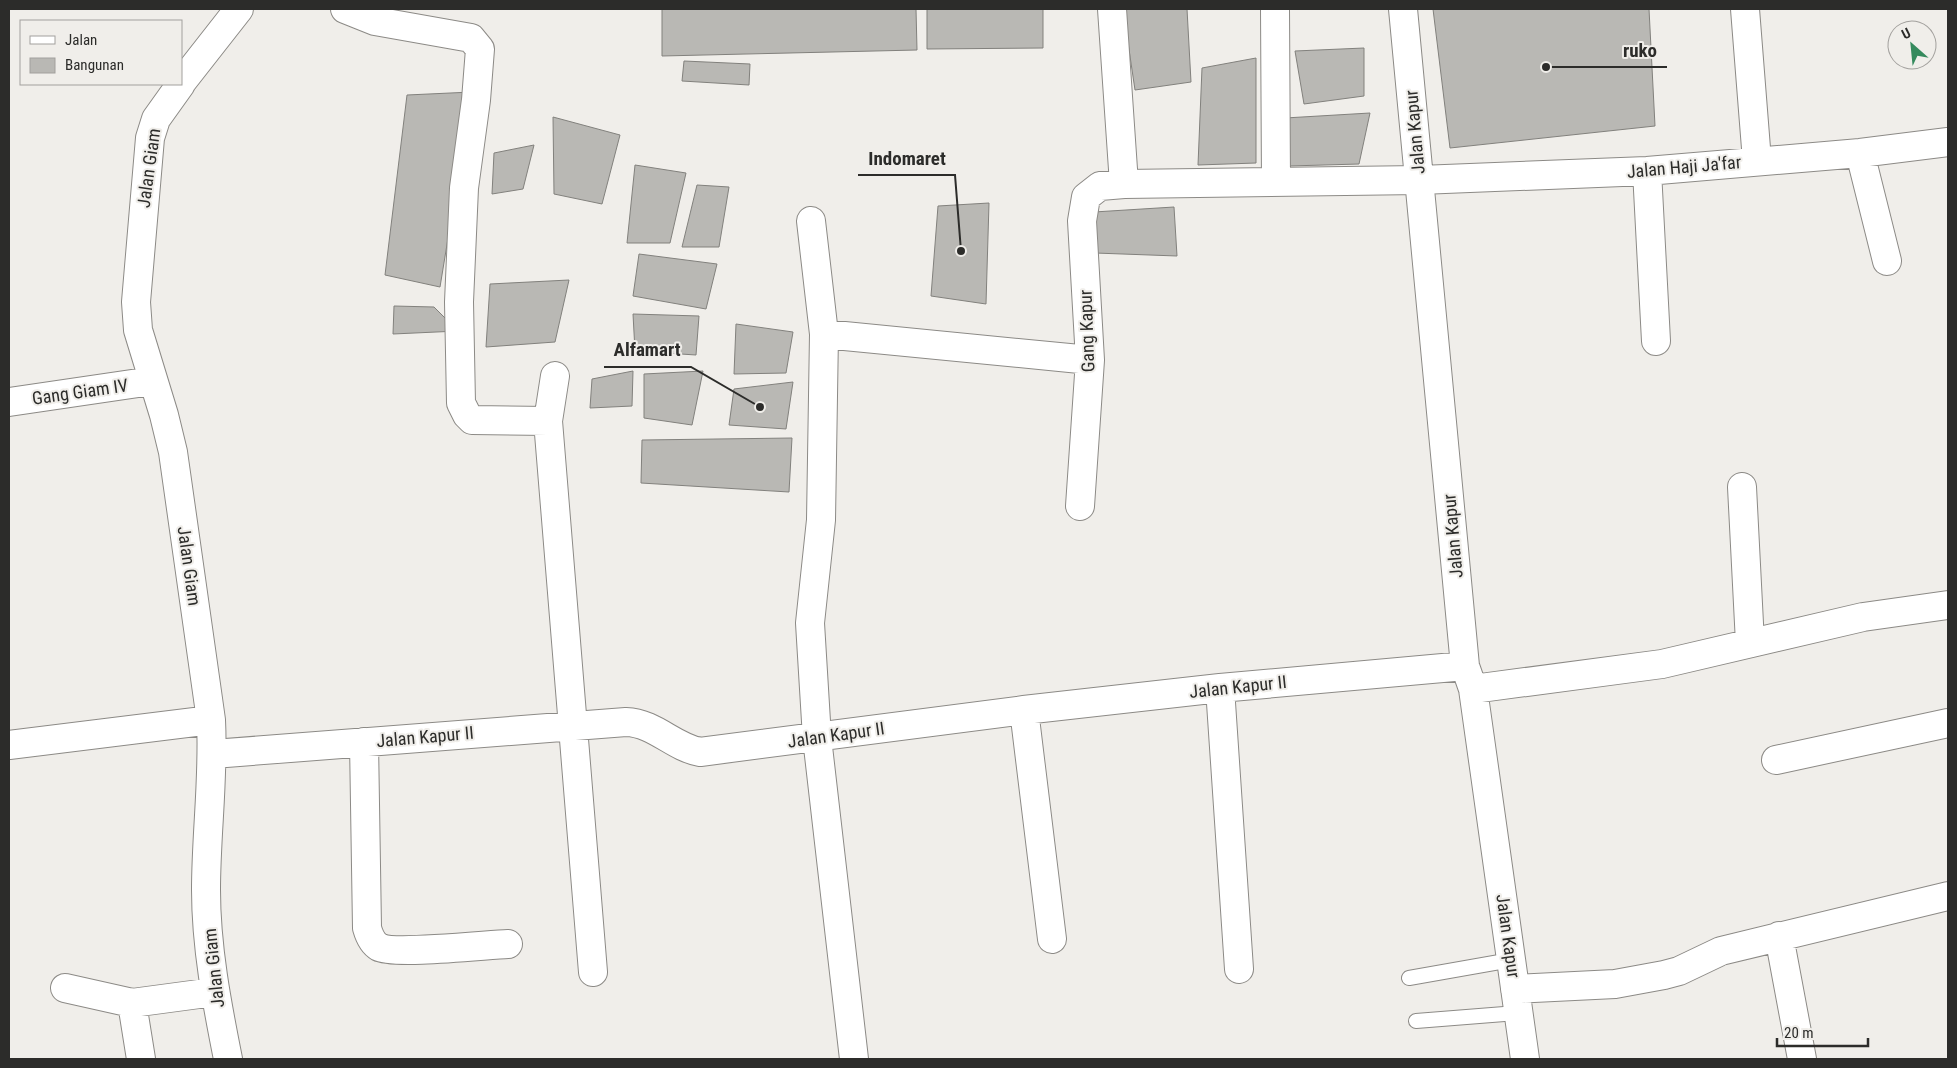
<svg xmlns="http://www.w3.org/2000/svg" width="1957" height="1068" viewBox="0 0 1957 1068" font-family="'Roboto Condensed',sans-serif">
<rect width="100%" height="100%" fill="#f0eeea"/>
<!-- building -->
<path fill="#b9b8b4" stroke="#82817d" d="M 662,9 L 916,9 L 917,50 L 662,56 Z
M 927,9 L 1043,9 L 1043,48 L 927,49 Z
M 1123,9 L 1187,9 L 1191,82 L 1135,90 Z
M 1433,9 L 1649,9 L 1655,126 L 1450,148 Z
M 1364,48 L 1364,96 L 1304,104 L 1295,51 Z
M 1256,58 L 1256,163 L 1198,165 L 1202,68 Z
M 684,61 L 750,64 L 749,85 L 682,81 Z
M 472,92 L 440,287 L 385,275 L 407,95 Z
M 1370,113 L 1359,164 L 1289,166 L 1285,118 Z
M 553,117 L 620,135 L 602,204 L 554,194 Z
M 534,145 L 523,189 L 492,194 L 494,153 Z
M 635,165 L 686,173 L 670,243 L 627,243 Z
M 697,185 L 729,187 L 719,247 L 682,247 Z
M 989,203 L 986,304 L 931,296 L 938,206 Z
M 1174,207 L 1177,256 L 1095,253 L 1094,212 Z
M 639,254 L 717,264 L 706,309 L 633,296 Z
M 569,280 L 555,342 L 486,347 L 490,284 Z
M 394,306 L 434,307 L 458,331 L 393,334 Z
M 633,314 L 699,316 L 696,355 L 635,351 Z
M 736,324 L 793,332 L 786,373 L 734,374 Z
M 633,371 L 632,406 L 590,408 L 592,379 Z
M 703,371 L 692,425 L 644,418 L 644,374 Z
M 793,382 L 786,429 L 729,425 L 734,389 Z
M 792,438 L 789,492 L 641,483 L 642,440 Z"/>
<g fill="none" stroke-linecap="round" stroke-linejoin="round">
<!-- service casing -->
<g stroke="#8c8a86" stroke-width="16">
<path id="service" d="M 1409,978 L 1511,960
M 1416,1021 L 1517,1013"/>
</g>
<!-- minor casing -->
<g stroke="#8c8a86" stroke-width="30">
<path id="minor" d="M 345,9 L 375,21 L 471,38 L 480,49 L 476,100 L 464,188 L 459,302 L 461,403 L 467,415 L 472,420 L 548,421
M 1112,9 L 1124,184
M 1275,9 L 1276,182
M 1403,9 L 1465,666 L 1473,689 L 1525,1059
M 1745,9 L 1757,161
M 181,83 L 239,9
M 181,84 L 156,119 L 150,138 L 136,302 L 138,330 L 164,415 L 173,452 L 211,720 C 214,777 206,833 206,890 C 206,947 217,1004 228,1059
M 1860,153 L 1887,261
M 1647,171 L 1656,341
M 811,221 L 824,334 L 821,520 L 810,623 L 817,738 L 854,1059
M 824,334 L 1090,360
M 555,376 L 548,421 L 593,972
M 9,402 L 152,381
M 1742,487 L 1750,643
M 1080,506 L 1090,360 L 1082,221 L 1086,197 L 1100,186 L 1124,184 L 1420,180 L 1647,171 L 1860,153 L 1948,142
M 1220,688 L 1239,969
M 1473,689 L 1662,664 L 1863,617 L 1948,605
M 1024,710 L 1052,939
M 364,742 L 367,928 C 369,935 372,943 379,947 C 394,955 485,945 508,944
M 9,745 L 211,720
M 213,754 L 626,722 C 655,723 673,747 700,752 L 1024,710 L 1220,688 L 1465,666
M 1776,760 L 1948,723
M 1779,936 L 1802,1059
M 65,988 L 132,1003 L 214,992
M 1515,989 L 1615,984 L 1664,975 L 1679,971 L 1721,951 L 1948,896
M 132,1003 L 141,1059"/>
</g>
<!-- service -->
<use href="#service" stroke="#fff" stroke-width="14"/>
<!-- minor -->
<use href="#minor" stroke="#fff" stroke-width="28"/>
</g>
<g text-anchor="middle" stroke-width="4" stroke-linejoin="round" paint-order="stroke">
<!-- street labels -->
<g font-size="18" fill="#2c2c2a" stroke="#f0eeea">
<text transform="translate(1415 132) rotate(-95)" y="6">Jalan Kapur</text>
<text transform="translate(1684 167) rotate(-5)" y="6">Jalan Haji Ja'far</text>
<text transform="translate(149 168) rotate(-82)" y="6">Jalan Giam</text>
<text transform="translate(1087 331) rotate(-92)" y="6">Gang Kapur</text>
<text transform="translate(80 392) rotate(-8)" y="6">Gang Giam IV</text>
<text transform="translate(1453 536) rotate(-95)" y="6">Jalan Kapur</text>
<text transform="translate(189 566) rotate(82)" y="6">Jalan Giam</text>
<text transform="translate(1238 687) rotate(-6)" y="6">Jalan Kapur II</text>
<text transform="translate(836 735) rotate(-8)" y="6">Jalan Kapur II</text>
<text transform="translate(425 737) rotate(-5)" y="6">Jalan Kapur II</text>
<text transform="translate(1508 936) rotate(82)" y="6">Jalan Kapur</text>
<text transform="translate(214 968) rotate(-96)" y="6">Jalan Giam</text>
</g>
</g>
<!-- callouts -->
<path fill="none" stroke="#2c2c2a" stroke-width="2" d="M1546 67L1613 67H1667M961 251L955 175H858M760 407L691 367H604"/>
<g fill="#2c2c2a" stroke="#f0eeea" stroke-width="2">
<circle cx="1546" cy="67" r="5"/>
<circle cx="961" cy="251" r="5"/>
<circle cx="760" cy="407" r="5"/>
</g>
<g font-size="19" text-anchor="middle" font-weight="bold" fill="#2c2c2a" stroke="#f0eeea" stroke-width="4" stroke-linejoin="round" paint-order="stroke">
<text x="1640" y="57">ruko</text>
<text x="907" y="165">Indomaret</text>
<text x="647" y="356">Alfamart</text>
</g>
<!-- border -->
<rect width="1957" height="1068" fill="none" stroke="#2c2c2a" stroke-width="20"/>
<!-- legend -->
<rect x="20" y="20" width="162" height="65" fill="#f0eeea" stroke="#a2a09d"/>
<rect x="30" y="36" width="25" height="8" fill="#ffffff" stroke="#a2a09d"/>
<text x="65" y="45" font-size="15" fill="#2c2c2a">Jalan</text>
<rect x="30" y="58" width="25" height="15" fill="#b9b8b4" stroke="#a2a09d"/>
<text x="65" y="70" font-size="15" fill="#2c2c2a">Bangunan</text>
<!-- north arrow -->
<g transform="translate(1912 45) rotate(333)"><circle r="24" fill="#f0eeea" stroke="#a2a09d"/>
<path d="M0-4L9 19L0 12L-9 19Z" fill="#358a5d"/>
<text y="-8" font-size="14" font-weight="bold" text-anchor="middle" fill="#2c2c2a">U</text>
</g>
<!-- scale -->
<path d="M1777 1038v8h91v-8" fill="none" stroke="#2c2c2a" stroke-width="2.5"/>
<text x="1784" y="1038" font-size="15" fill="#2c2c2a" stroke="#f0eeea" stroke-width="4" paint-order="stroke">20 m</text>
</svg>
